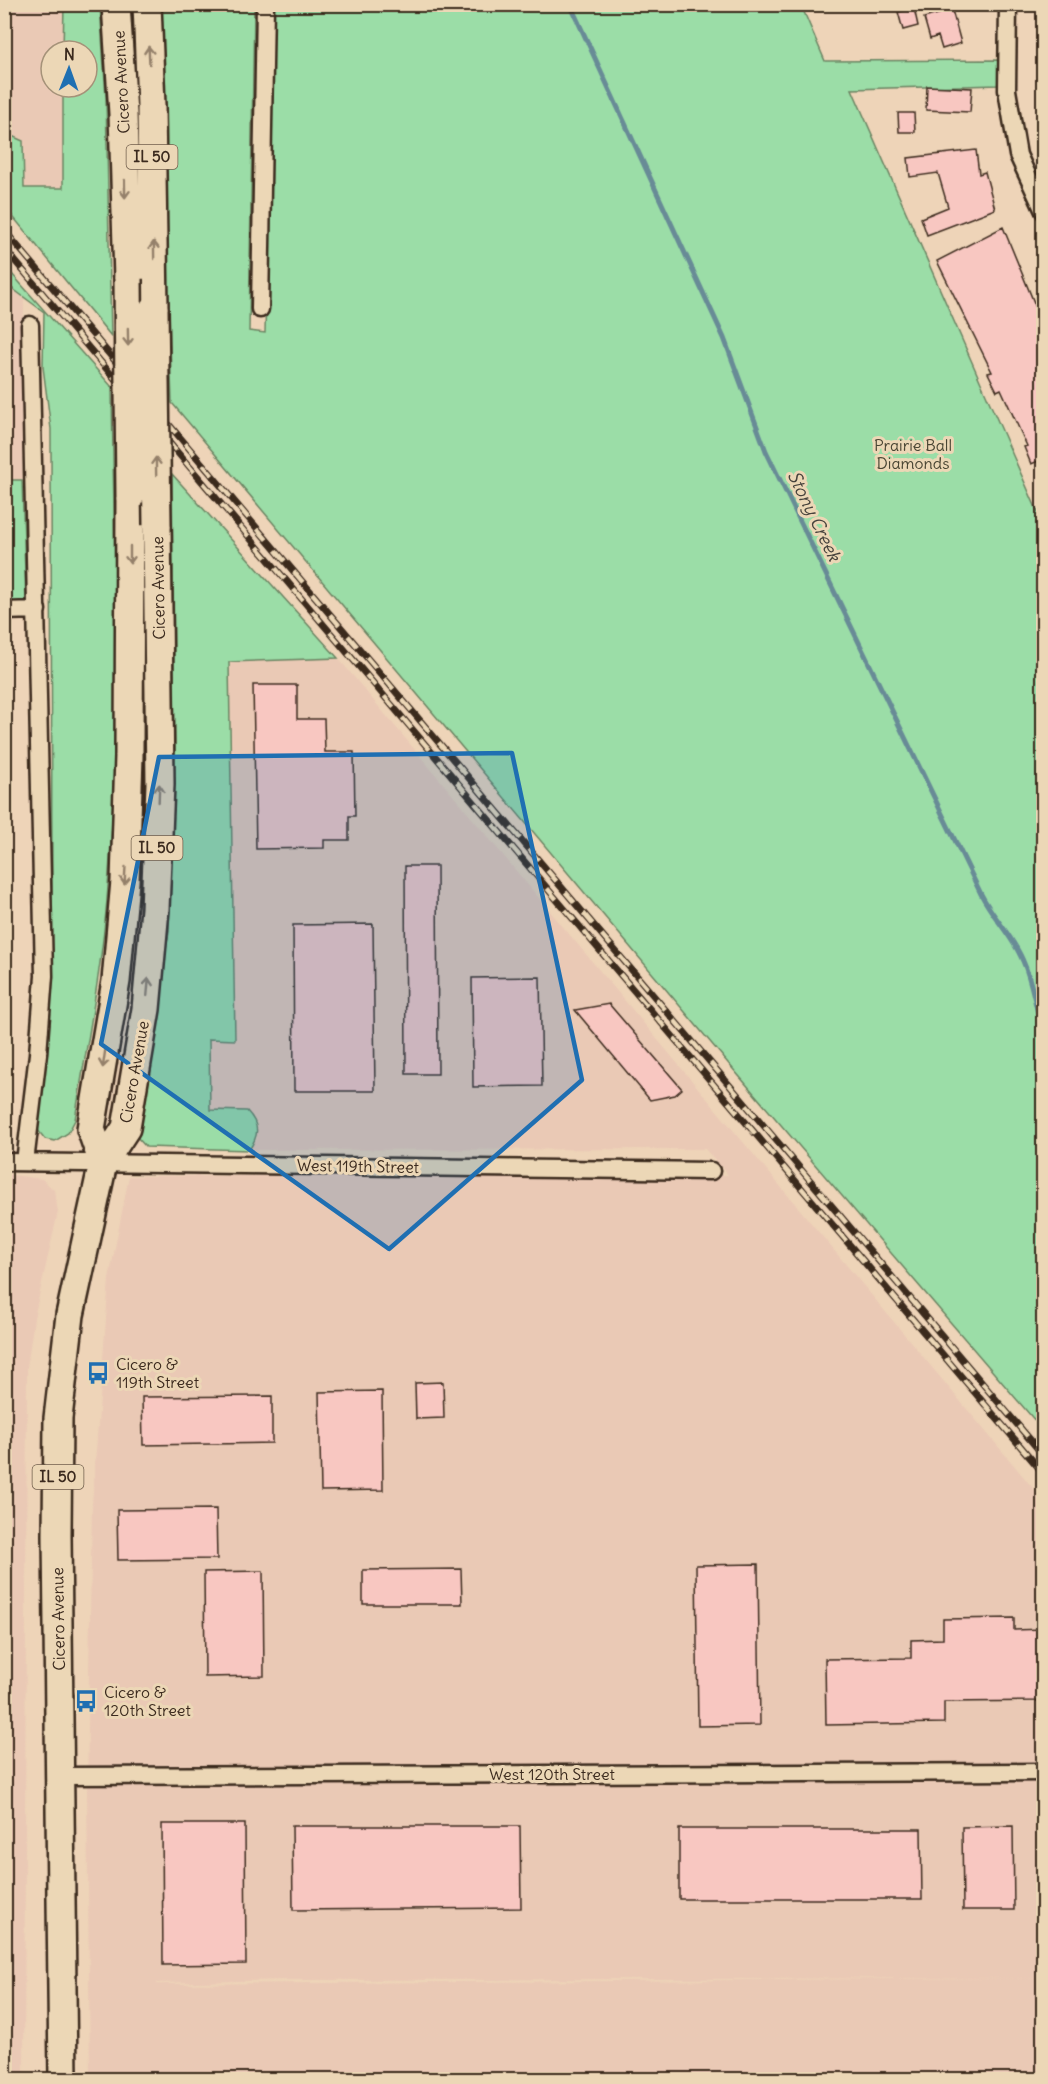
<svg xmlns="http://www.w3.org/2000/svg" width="1048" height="2084" viewBox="0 0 1048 2084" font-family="Delius,sans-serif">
<rect width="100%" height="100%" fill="#eed4b8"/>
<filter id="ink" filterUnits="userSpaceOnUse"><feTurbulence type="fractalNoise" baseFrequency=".0167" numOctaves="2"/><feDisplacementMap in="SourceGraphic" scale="12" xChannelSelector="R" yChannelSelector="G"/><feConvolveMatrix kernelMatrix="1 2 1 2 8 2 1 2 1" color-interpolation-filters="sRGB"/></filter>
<g filter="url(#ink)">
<!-- built -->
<path fill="#eac9b5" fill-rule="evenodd" d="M 4,5 L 64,5 L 63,51 L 51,51 L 51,87 L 63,87 L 63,188 L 24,189 L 23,141 L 5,133 Z
M 4,283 L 24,297 L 22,480 L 5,480 Z
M 338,658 L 1043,1500 L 1043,2079 L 90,2079 L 87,1787 L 92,1504 L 109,1279 L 129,1176 L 728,1175 L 705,1149 L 249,1150 L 257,1138 L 257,1122 L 210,1111 L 209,1039 L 235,1039 L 229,661 ZM 1042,1978 L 157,1984 L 157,1983 L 288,1980 Z
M 4,732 L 8,932 L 7,1136 L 4,1136 Z
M 5,1174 L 42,1179 L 54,1190 L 58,1212 L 34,1318 L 27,1367 L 24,2080 L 4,2079 Z"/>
<!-- green -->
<path fill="#9bdda7" stroke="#6b8462" stroke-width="1.5" d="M 64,5 L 100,5 L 106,98 L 111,336 L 5,207 L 5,133 L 23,141 L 24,188 L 63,188 L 63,87 L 87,87 L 87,51 L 63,51 Z
M 159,5 L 254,5 L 249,331 L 265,333 L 273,5 L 801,5 L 825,61 L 999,60 L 999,85 L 852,89 L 1043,524 L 1043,1430 L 733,1069 L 172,403 Z
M 4,265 L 112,387 C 114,558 121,729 107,900 C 101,974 86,1047 75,1120 L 68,1133 L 55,1141 L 45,1139 L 37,1129 L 36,1112 L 49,1035 L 52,928 L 51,429 L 43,367 L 44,312 L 5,283 Z
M 172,474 L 338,658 L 229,662 L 235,1040 L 209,1039 L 210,1110 L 247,1111 C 260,1125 259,1135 249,1150 L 146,1147 L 136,1136 L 169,932 L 175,753 Z
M 4,480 L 22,480 L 26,603 L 5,603 Z"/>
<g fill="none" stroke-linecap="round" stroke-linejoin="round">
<!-- stream -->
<path stroke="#678b96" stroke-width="5" d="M 570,4 L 724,338 L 766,451 L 981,894 C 993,918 1013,936 1023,961 C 1033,983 1035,1009 1044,1032"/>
</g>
<!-- building -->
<path fill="#f8c7c1" stroke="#3b2a1e" stroke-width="1.5" d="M 914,8 L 918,26 L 903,30 L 898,12 Z
M 952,10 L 961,43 L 942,49 L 938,36 L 930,39 L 924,18 Z
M 927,86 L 972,88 L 970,112 L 926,110 Z
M 898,113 L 914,113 L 915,132 L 899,132 Z
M 976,150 L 979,174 L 985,172 L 995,209 L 927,235 L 921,218 L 948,207 L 938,173 L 910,177 L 908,158 Z
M 1003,227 L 1044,327 L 1044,459 L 1031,464 L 1024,447 L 1027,446 L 1001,389 L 997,391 L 988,373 L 992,372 L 937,261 Z
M 253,685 L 297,685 L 297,719 L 324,719 L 325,752 L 354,752 L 355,816 L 349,816 L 349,840 L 324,840 L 324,848 L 256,849 Z
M 405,866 L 437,866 L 438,1074 L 406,1074 Z
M 373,924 L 375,1091 L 294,1091 L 293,925 Z
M 540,977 L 542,1086 L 473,1087 L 472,978 Z
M 609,1004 L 682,1089 L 675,1095 L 650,1100 L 575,1010 Z
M 443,1382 L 444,1418 L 416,1419 L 415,1383 Z
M 382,1391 L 383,1490 L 321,1491 L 319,1392 Z
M 272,1396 L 272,1443 L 143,1445 L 142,1397 Z
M 216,1509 L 217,1559 L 118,1560 L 117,1510 Z
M 758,1564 L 760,1725 L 698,1726 L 696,1565 Z
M 461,1569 L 462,1604 L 363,1604 L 363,1570 Z
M 263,1571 L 264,1676 L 205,1677 L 204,1572 Z
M 1014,1618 L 1014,1630 L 1044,1629 L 1044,1701 L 944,1702 L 944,1723 L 826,1725 L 825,1659 L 911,1658 L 911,1640 L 943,1639 L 943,1619 Z
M 162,1824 L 245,1824 L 246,1964 L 163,1965 Z
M 292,1826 L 520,1826 L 521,1908 L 293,1910 Z
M 1013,1826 L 1014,1910 L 963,1910 L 962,1827 Z
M 679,1829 L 921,1829 L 922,1899 L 679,1899 Z"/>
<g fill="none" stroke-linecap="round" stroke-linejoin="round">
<!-- minor casing -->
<g stroke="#3b2a1e" stroke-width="21">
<path id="minor" d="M 1008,4 L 1007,90 L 1018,155 L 1044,211
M 260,309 L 265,4
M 4,611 L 37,610
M 4,1162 L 711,1171
M 25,1162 L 38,1054 L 44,976 L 30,325
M 60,1776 L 1044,1772"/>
</g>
<!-- primary casing -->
<g stroke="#3b2a1e" stroke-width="32">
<path id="primary" d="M 116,4 L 123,114 L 128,279
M 147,4 L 151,106 L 154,309
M 103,1163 L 91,1129 L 116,981 L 125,881 L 129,756 L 130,497
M 63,2080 L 57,1535 L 58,1418 L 70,1315 L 103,1163 L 126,1128 L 146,1009 L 155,909 L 160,784 L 157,525"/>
</g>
<!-- minor -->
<use href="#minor" stroke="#ecd7b6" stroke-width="16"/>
<!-- primary -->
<use href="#primary" stroke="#ecd7b6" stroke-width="27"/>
<!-- rail casing -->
<g stroke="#3b2a1e" stroke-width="7">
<path id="rail" d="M 4,230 L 1044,1456
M 4,248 L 1044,1474"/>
</g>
<!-- rail -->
<use href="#rail" stroke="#ecd7b6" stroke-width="4.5" stroke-dasharray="14" stroke-linecap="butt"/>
<!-- primary-bridge casing -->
<g stroke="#3b2a1e" stroke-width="32" stroke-linecap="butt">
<path id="primary-bridge" d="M 128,279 L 130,497
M 154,309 L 157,525"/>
</g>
<!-- primary-bridge -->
<use href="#primary-bridge" stroke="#ecd7b6" stroke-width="27"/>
</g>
<!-- one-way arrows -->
<defs><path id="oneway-shaft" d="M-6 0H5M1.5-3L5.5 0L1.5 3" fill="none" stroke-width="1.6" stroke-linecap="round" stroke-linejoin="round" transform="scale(1.5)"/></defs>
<g stroke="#94806a">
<use href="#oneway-shaft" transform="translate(149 55) rotate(-93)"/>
<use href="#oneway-shaft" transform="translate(125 189) rotate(89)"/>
<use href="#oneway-shaft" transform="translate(154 250) rotate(-91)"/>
<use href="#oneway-shaft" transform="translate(128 337) rotate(89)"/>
<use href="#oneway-shaft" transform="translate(156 466) rotate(-91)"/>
<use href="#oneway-shaft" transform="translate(130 555) rotate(90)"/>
<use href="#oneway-shaft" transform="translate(159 793) rotate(-88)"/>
<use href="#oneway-shaft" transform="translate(125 876) rotate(93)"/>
<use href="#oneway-shaft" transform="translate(148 987) rotate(-85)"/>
<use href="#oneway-shaft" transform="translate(104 1059) rotate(98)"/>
</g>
</g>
<!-- marked area -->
<path fill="#1f6fb2" fill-opacity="0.2" stroke="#1f6fb2" stroke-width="4.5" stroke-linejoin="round" d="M 512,753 L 582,1080 L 389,1249 L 101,1044 L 159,757 Z"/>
<!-- icons -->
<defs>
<g id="bus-bare" transform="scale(1.8)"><path d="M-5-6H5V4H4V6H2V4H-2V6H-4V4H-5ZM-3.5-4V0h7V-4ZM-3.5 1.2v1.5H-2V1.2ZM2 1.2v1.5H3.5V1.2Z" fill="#1f6fb2" stroke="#ecd7b6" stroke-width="2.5" paint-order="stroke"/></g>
</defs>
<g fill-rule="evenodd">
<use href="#bus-bare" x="98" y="1373"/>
<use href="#bus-bare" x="86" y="1701"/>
</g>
<g text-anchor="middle" stroke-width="6" stroke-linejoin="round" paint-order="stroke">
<!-- shield labels -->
<g fill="#ecd7b6" stroke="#705e4c" stroke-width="1.5">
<rect x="126.5" y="145" width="51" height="24" rx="4.5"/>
<rect x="131.5" y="836" width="51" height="24" rx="4.5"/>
<rect x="32.5" y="1465" width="51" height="24" rx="4.5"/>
</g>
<g font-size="15" font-weight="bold" fill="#3b2a1e">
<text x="152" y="162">IL 50</text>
<text x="157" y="853">IL 50</text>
<text x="58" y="1482">IL 50</text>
</g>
<!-- street labels -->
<g font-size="16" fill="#3b2a1e" stroke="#ecd7b6">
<text transform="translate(121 82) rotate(-93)" y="6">Cicero Avenue</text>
<text transform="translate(158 588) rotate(-91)" y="6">Cicero Avenue</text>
<text transform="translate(134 1072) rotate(-80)" y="6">Cicero Avenue</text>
<text transform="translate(358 1166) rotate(1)" y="6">West 119th Street</text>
<text transform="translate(58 1619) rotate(-91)" y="6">Cicero Avenue</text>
<text x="552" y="1780">West 120th Street</text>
</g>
<!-- park labels -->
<g font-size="16" fill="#494533" stroke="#ecd7b6">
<text x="913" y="451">Prairie Ball<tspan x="913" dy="18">Diamonds</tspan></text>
</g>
<!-- poi labels -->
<g font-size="16" fill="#3b2a1e" stroke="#ecd7b6" text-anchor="start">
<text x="116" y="1370">Cicero &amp;<tspan x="116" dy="18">119th Street</tspan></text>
<text x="104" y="1698">Cicero &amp;<tspan x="104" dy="18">120th Street</tspan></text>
</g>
<!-- water labels -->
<g font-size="18" font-style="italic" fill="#46423c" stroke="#ecd7b6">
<text transform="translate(814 516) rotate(64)" y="6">Stony Creek</text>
</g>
</g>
<!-- margin -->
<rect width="1048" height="2084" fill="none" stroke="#ecd7b6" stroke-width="24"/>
<rect x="12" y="12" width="1024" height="2060" fill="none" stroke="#3b2a1e" stroke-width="2" filter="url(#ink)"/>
<!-- north arrow -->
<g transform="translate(69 69) rotate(1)"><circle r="28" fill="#ecd7b6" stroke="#a59279" stroke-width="1.5"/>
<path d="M0-4.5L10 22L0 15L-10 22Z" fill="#1f6fb2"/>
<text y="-9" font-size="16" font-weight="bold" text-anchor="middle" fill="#3b2a1e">N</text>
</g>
</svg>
